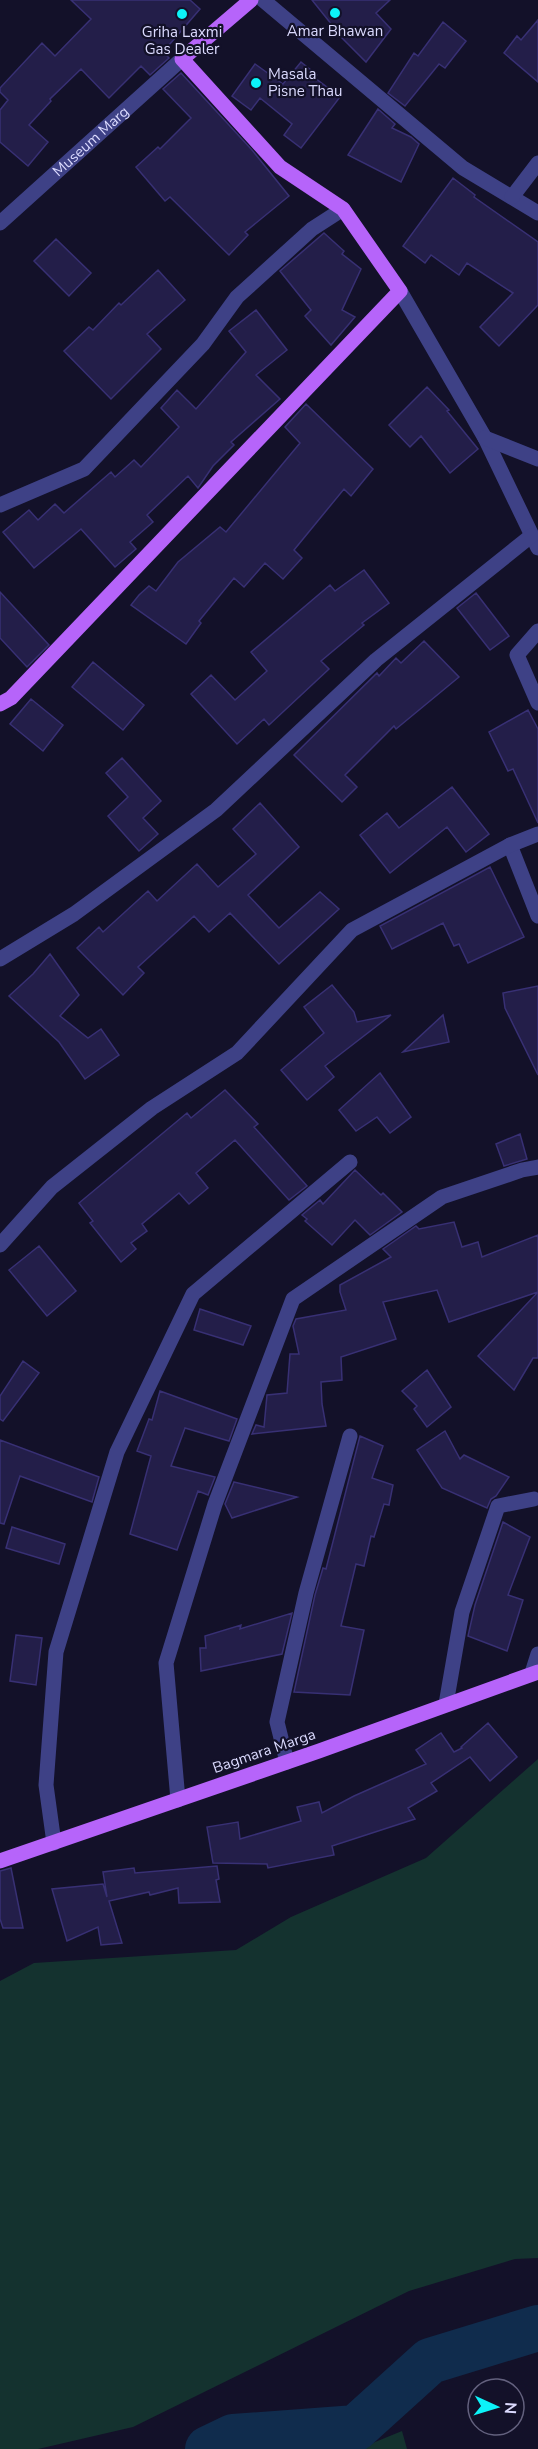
<svg xmlns="http://www.w3.org/2000/svg" width="538" height="2449" viewBox="0 0 538 2449" font-family="'Nunito Sans',sans-serif">
<rect width="100%" height="100%" fill="#131129"/>
<!-- green -->
<path fill="#14322f" d="M 538,1759 L 538,2258 L 515,2259 L 409,2291 L 133,2427 L 38,2449 L 0,2449 L 0,1981 L 34,1963 L 236,1950 L 291,1917 L 426,1858 Z
M 402,2431 L 407,2449 L 358,2449 Z"/>
<g fill="none" stroke-linecap="round" stroke-linejoin="round">
<!-- river -->
<path stroke="#102c4d" stroke-width="46" d="M 208,2449 L 233,2437 L 356,2428 L 430,2361 L 538,2328"/>
</g>
<!-- building -->
<path fill="#231e49" stroke="#383074" stroke-width="1.5" d="M 71,0 L 190,0 L 200,9 L 163,52 L 169,58 L 150,75 L 141,66 L 109,98 L 81,69 L 50,99 L 51,101 L 29,125 L 48,142 L 28,166 L 0,142 L 0,110 L 8,100 L 0,92 L 0,88 L 42,43 L 55,56 L 91,19 Z
M 312,0 L 390,0 L 376,13 L 391,29 L 366,62 L 335,31 L 336,30 Z
M 538,20 L 538,82 L 504,53 L 517,36 L 521,40 Z
M 443,22 L 466,41 L 445,68 L 439,64 L 405,106 L 388,93 L 414,53 L 418,56 Z
M 301,62 L 317,75 L 315,78 L 340,97 L 301,148 L 284,135 L 292,124 L 260,98 L 251,110 L 232,96 L 255,64 L 283,84 Z
M 181,73 L 252,150 L 289,196 L 245,232 L 248,235 L 229,255 L 170,197 L 165,201 L 136,167 L 158,147 L 160,149 L 191,118 L 163,89 Z
M 378,109 L 395,124 L 392,128 L 411,137 L 419,144 L 401,182 L 348,155 Z
M 453,178 L 475,195 L 474,197 L 538,242 L 538,305 L 499,346 L 480,327 L 513,293 L 467,263 L 459,275 L 431,255 L 425,263 L 403,246 Z
M 324,233 L 344,251 L 342,254 L 361,269 L 342,310 L 355,317 L 331,345 L 305,316 L 311,310 L 280,271 Z
M 56,239 L 91,273 L 69,296 L 34,261 Z
M 158,270 L 185,300 L 147,334 L 161,349 L 111,399 L 64,351 L 89,327 L 93,330 L 119,303 L 121,305 Z
M 256,310 L 287,350 L 256,375 L 280,399 L 231,442 L 234,445 L 213,466 L 198,488 L 188,476 L 147,515 L 153,522 L 130,542 L 136,549 L 115,567 L 81,529 L 34,568 L 3,532 L 29,510 L 38,520 L 55,504 L 64,513 L 111,472 L 115,477 L 134,460 L 141,467 L 179,427 L 161,408 L 177,390 L 196,409 L 246,352 L 229,331 Z
M 427,387 L 449,410 L 447,411 L 478,449 L 450,473 L 421,436 L 410,447 L 389,425 Z
M 306,404 L 373,469 L 351,496 L 344,489 L 294,550 L 302,558 L 283,579 L 265,563 L 244,587 L 234,578 L 199,621 L 201,623 L 186,644 L 131,605 L 139,595 L 149,586 L 156,591 L 178,562 L 220,527 L 226,532 L 300,443 L 285,427 Z
M 364,570 L 389,603 L 362,623 L 364,625 L 321,661 L 329,669 L 269,725 L 264,719 L 237,744 L 191,694 L 211,675 L 235,700 L 267,671 L 251,652 L 330,585 L 335,591 Z
M 0,592 L 49,645 L 27,667 L 0,638 Z
M 476,593 L 509,636 L 490,650 L 457,608 Z
M 424,641 L 459,677 L 396,729 L 394,726 L 345,775 L 357,787 L 342,802 L 294,755 L 377,673 L 379,676 L 396,658 L 401,663 Z
M 93,662 L 144,705 L 123,730 L 72,687 Z
M 31,699 L 63,725 L 43,751 L 10,724 Z
M 528,710 L 538,729 L 538,823 L 513,769 L 508,771 L 489,732 Z
M 122,758 L 161,801 L 143,818 L 158,834 L 139,851 L 108,816 L 128,797 L 106,773 Z
M 452,787 L 489,834 L 466,852 L 447,827 L 390,873 L 360,835 L 387,813 L 399,828 Z
M 260,803 L 299,847 L 248,895 L 279,928 L 320,892 L 339,909 L 279,964 L 230,913 L 209,932 L 194,916 L 138,967 L 144,973 L 123,995 L 77,948 L 99,927 L 103,932 L 148,891 L 157,901 L 197,864 L 218,887 L 256,854 L 233,829 Z
M 490,867 L 524,937 L 468,963 L 459,944 L 454,946 L 443,923 L 392,949 L 380,926 Z
M 50,954 L 79,995 L 60,1016 L 88,1038 L 101,1029 L 119,1055 L 85,1079 L 59,1042 L 9,996 L 33,974 Z
M 332,985 L 354,1012 L 357,1022 L 391,1015 L 325,1066 L 334,1077 L 307,1100 L 281,1070 L 324,1033 L 304,1007 Z
M 538,986 L 538,1075 L 505,1008 L 503,993 Z
M 443,1015 L 449,1042 L 403,1052 Z
M 380,1073 L 411,1117 L 390,1133 L 377,1117 L 356,1131 L 339,1110 Z
M 225,1090 L 258,1124 L 254,1127 L 307,1186 L 289,1200 L 235,1140 L 196,1173 L 208,1188 L 189,1204 L 179,1193 L 142,1224 L 147,1231 L 131,1243 L 136,1249 L 121,1262 L 90,1223 L 93,1221 L 79,1203 L 187,1113 L 191,1118 Z
M 520,1134 L 527,1159 L 504,1166 L 496,1144 Z
M 355,1170 L 381,1195 L 383,1193 L 402,1212 L 370,1235 L 355,1220 L 332,1245 L 305,1221 L 307,1219 L 302,1215 L 320,1200 L 323,1204 Z
M 454,1222 L 462,1247 L 478,1242 L 482,1257 L 538,1235 L 538,1358 L 533,1358 L 514,1390 L 478,1356 L 538,1292 L 449,1322 L 437,1290 L 383,1302 L 396,1339 L 341,1357 L 342,1380 L 321,1382 L 322,1404 L 326,1426 L 252,1434 L 256,1425 L 264,1427 L 267,1395 L 287,1393 L 290,1354 L 299,1354 L 293,1326 L 296,1319 L 346,1310 L 340,1292 L 340,1285 L 391,1257 L 383,1249 L 416,1226 L 419,1229 Z
M 39,1246 L 76,1291 L 47,1316 L 9,1270 Z
M 200,1309 L 251,1326 L 243,1345 L 194,1330 Z
M 23,1361 L 39,1373 L 3,1421 L 0,1419 L 0,1396 Z
M 427,1370 L 451,1407 L 427,1427 L 414,1409 L 417,1406 L 402,1391 Z
M 160,1391 L 237,1419 L 229,1441 L 185,1428 L 171,1466 L 215,1477 L 208,1495 L 198,1491 L 177,1550 L 130,1534 L 151,1456 L 137,1451 L 149,1419 L 152,1420 Z
M 445,1431 L 460,1459 L 464,1455 L 509,1477 L 496,1496 L 491,1499 L 487,1508 L 442,1488 L 417,1450 Z
M 360,1436 L 383,1446 L 372,1478 L 393,1485 L 389,1505 L 384,1504 L 374,1537 L 371,1536 L 364,1566 L 356,1564 L 341,1626 L 364,1630 L 350,1695 L 294,1692 L 315,1595 L 323,1568 L 326,1569 Z
M 0,1440 L 99,1477 L 92,1502 L 20,1476 L 4,1524 L 0,1523 Z
M 234,1482 L 297,1497 L 232,1518 L 225,1504 Z
M 503,1522 L 530,1537 L 508,1595 L 523,1600 L 507,1651 L 468,1636 L 475,1605 Z
M 12,1527 L 65,1544 L 59,1564 L 6,1548 Z
M 292,1613 L 282,1654 L 201,1671 L 200,1648 L 206,1648 L 205,1636 L 241,1625 L 240,1629 Z
M 16,1635 L 42,1638 L 36,1685 L 10,1681 Z
M 488,1723 L 517,1757 L 490,1781 L 470,1757 L 431,1783 L 437,1791 L 408,1808 L 415,1819 L 332,1846 L 334,1855 L 268,1868 L 267,1864 L 213,1863 L 207,1827 L 238,1822 L 240,1839 L 301,1821 L 297,1807 L 319,1802 L 322,1813 L 354,1796 L 426,1764 L 416,1750 L 441,1733 L 454,1752 L 462,1748 L 461,1747 Z
M 217,1866 L 219,1879 L 216,1880 L 220,1902 L 179,1903 L 178,1888 L 150,1895 L 149,1892 L 109,1901 L 122,1943 L 101,1945 L 98,1927 L 67,1941 L 52,1889 L 103,1884 L 107,1897 L 103,1872 L 134,1868 L 135,1873 Z
M 11,1868 L 23,1928 L 3,1928 L 0,1919 L 0,1871 Z"/>
<g fill="none" stroke-linecap="round" stroke-linejoin="round">
<!-- minor -->
<g stroke="#3e4186" stroke-width="15">
<path d="M 263,0 L 463,168 L 538,213"/>
<path d="M 512,197 L 538,163"/>
<path id="s1" d="M 0,223 L 182,59"/>
<path d="M 400,291 L 485,438 L 538,548"/>
<path d="M 485,438 L 538,459"/>
<path d="M 0,505 L 84,469 L 203,344 L 237,297 L 312,229 L 343,209"/>
<path d="M 538,631 L 517,655 L 538,703"/>
<path d="M 510,845 L 538,916"/>
<path d="M 0,959 L 74,914 L 216,810 L 376,660 L 531,536"/>
<path d="M 0,1245 L 52,1187 L 152,1108 L 237,1053 L 352,930 L 510,845 L 538,834"/>
<path d="M 532,1673 L 538,1654"/>
<path d="M 446,1704 L 462,1612 L 498,1506 L 534,1499"/>
<path d="M 287,1762 L 277,1722 L 306,1593 L 350,1436"/>
<path d="M 178,1800 L 166,1663 L 215,1504 L 293,1299 L 442,1197 L 522,1170 L 538,1167"/>
<path d="M 54,1843 L 46,1785 L 56,1652 L 117,1452 L 193,1294 L 350,1162"/>
</g>
<!-- major -->
<path stroke="#b664fa" stroke-width="15" d="M 0,704 L 11,698 L 400,291 L 343,209 L 280,167 L 182,59 L 251,0
M 0,1861 L 319,1751 L 538,1672"/>
</g>
<!-- markers -->
<g fill="#0cf3f8" stroke="#131129" stroke-width="2">
<circle cx="335" cy="13" r="6"/>
<circle cx="182" cy="14" r="6"/>
<circle cx="256" cy="83" r="6"/>
</g>
<g text-anchor="middle" stroke-width="4.5" stroke-linejoin="round" paint-order="stroke">
<!-- poi labels -->
<g font-size="15" fill="#dbdafe" stroke="#131129">
<text x="335" y="36">Amar Bhawan</text>
<text x="182" y="37">Griha Laxmi<tspan x="182" dy="17">Gas Dealer</tspan></text>
<text x="268" y="79" text-anchor="start">Masala<tspan x="268" dy="17">Pisne Thau</tspan></text>
</g>
<!-- street labels -->
<g font-size="15" fill="#dbdafe" stroke="#131129">
<text dy="5" stroke="none"><textPath href="#s1" startOffset="122">Museum Marg</textPath></text>
<text transform="translate(264 1751) rotate(-19)" y="5">Bagmara Marga</text>
</g>
</g>
<!-- north arrow -->
<g transform="translate(496 2407) rotate(94)"><circle r="28" fill="#131129" stroke="#63617e" stroke-width="1.5"/>
<path d="M0-4.5L10 22L0 15L-10 22Z" fill="#0cf3f8"/>
<text y="-9" font-size="16" font-weight="bold" text-anchor="middle" fill="#dbdafe">N</text>
</g>
</svg>
